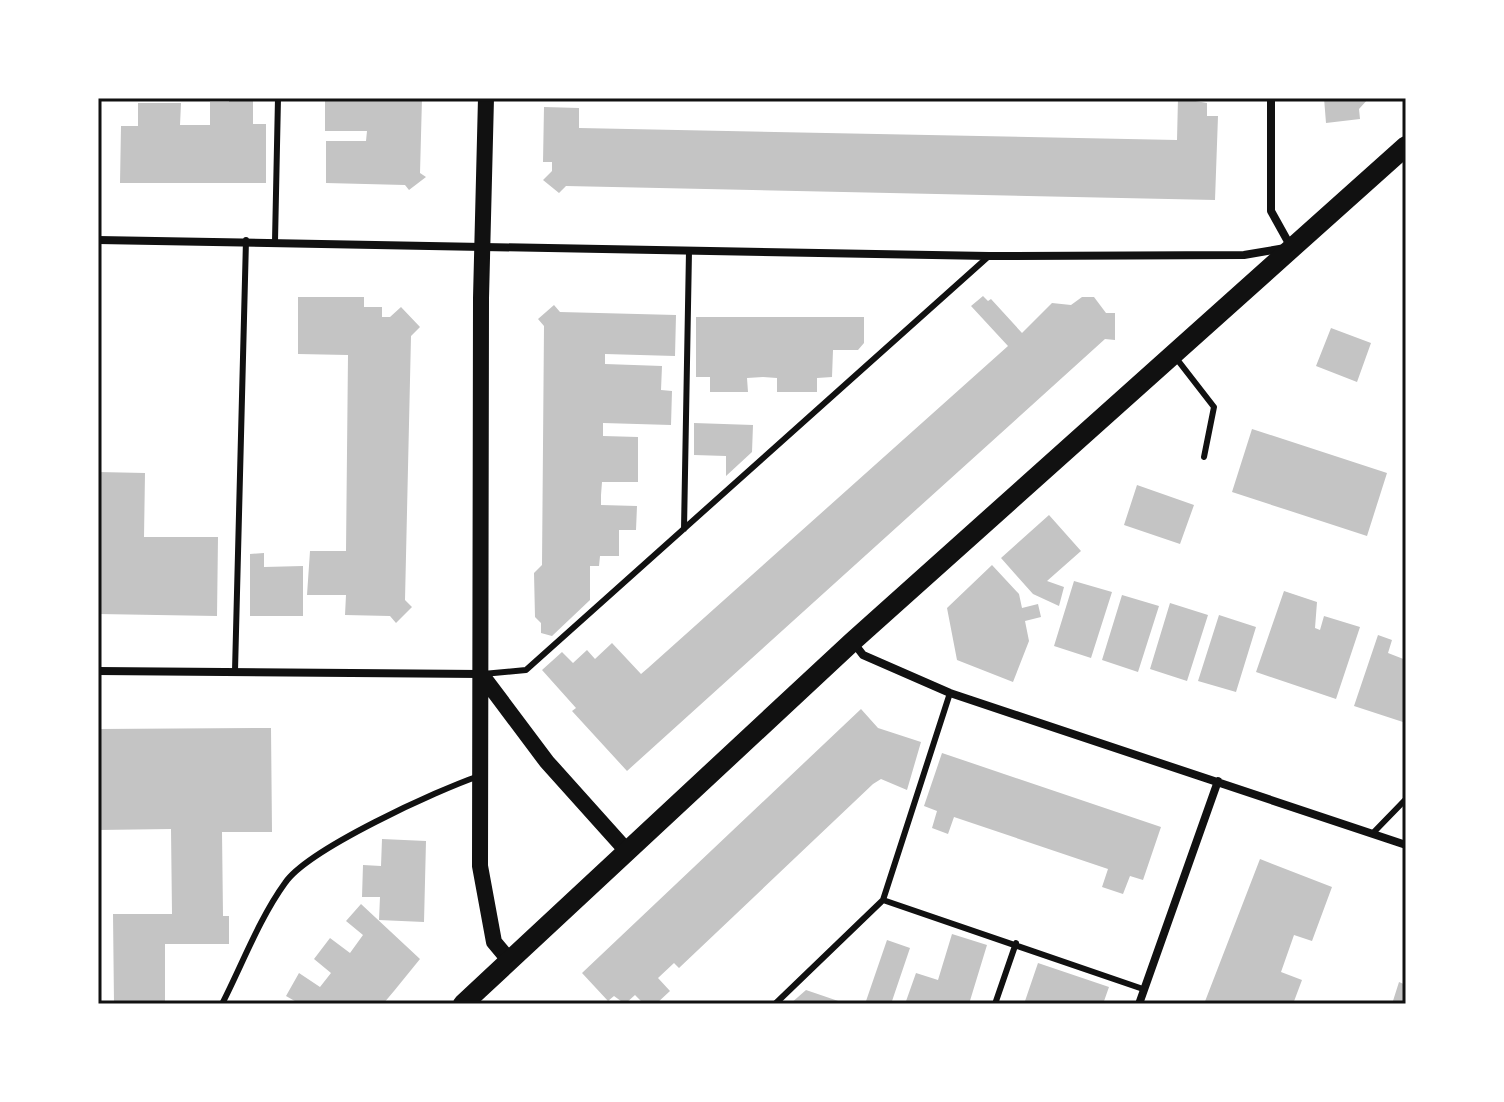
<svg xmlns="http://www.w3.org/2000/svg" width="1504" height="1102" viewBox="0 0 1504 1102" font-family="'DejaVu Sans',sans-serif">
<rect width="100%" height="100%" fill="#fff"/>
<!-- building -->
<path fill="#c4c4c4" d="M 229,98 L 253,98 L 253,124 L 266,124 L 266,183 L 120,183 L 121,126 L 138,126 L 138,103 L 181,103 L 180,125 L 210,125 L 210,102 L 229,102 Z
M 325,98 L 422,98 L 420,173 L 426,177 L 409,190 L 405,185 L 326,183 L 326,141 L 366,141 L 367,131 L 325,131 Z
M 1178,98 L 1207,103 L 1207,116 L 1218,116 L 1215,200 L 566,186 L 559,193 L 543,180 L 552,171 L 552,162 L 543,162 L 544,107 L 579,108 L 579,128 L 1177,140 Z
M 1324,98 L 1369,98 L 1359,109 L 1360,119 L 1326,123 Z
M 983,296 L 988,301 L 991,299 L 1022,333 L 1052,303 L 1071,305 L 1082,297 L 1094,297 L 1106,313 L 1115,313 L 1115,340 L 1105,339 L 627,771 L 572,711 L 576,708 L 542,670 L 562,652 L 573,663 L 587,650 L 595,659 L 612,643 L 641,674 L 648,668 L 1008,346 L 971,306 Z
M 298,297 L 364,297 L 364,307 L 382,307 L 382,317 L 390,317 L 401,307 L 420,327 L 411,336 L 405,600 L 412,607 L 396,623 L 390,616 L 345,615 L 346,595 L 307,595 L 310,551 L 346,551 L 348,355 L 298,354 Z
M 554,305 L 560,312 L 676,315 L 675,356 L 605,354 L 605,364 L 662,366 L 661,390 L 672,391 L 671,425 L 603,423 L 603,436 L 638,437 L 638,482 L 602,482 L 601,495 L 601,505 L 637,506 L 636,530 L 619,530 L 619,556 L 600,556 L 599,566 L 590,566 L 590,600 L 552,636 L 541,633 L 541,623 L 535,617 L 534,573 L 542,565 L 544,326 L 538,319 Z
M 696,317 L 864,317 L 864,343 L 858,350 L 833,350 L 832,377 L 817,378 L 817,392 L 777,392 L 777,378 L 763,377 L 747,378 L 748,392 L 710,392 L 710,377 L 696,377 Z
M 1331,328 L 1371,343 L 1357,382 L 1316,366 Z
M 694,423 L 753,425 L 752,452 L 726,476 L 726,456 L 694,455 Z
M 1252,429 L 1387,473 L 1367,536 L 1232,492 Z
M 98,472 L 145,473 L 144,537 L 218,537 L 217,616 L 98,614 Z
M 1137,485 L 1194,505 L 1180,544 L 1124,525 Z
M 1049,515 L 1081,551 L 1047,581 L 1064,587 L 1059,606 L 1033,594 L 1001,558 Z
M 264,553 L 264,567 L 303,566 L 303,616 L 250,616 L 250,554 Z
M 992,565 L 1019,594 L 1022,608 L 1038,604 L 1041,617 L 1025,621 L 1029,641 L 1013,682 L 957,660 L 947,608 Z
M 1074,581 L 1112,592 L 1091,658 L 1054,646 Z
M 1284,591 L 1317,602 L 1315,628 L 1320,630 L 1324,616 L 1360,627 L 1336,699 L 1256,672 Z
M 1122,595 L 1159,606 L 1138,672 L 1102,660 Z
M 1170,603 L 1208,615 L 1187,681 L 1150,669 Z
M 1219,615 L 1256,627 L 1236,692 L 1198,681 Z
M 1378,635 L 1392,640 L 1388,653 L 1406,660 L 1406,723 L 1354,706 Z
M 861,709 L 878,728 L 921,742 L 907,790 L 881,779 L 873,784 L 679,968 L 674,963 L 658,978 L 670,991 L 656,1004 L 644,1004 L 635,995 L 625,1004 L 614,996 L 608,1001 L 582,973 Z
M 271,728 L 272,832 L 222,832 L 223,916 L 229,916 L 229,944 L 165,944 L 165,1004 L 114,1004 L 113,914 L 172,914 L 171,829 L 98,830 L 98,729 Z
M 942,753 L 1161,827 L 1143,880 L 1130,876 L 1123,894 L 1102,887 L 1108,869 L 954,817 L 948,834 L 932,828 L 937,811 L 924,806 Z
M 382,839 L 426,841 L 424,922 L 379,920 L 380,897 L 362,897 L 363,865 L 381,866 Z
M 1260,859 L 1332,887 L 1312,941 L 1294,935 L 1281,972 L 1302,980 L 1293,1004 L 1204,1004 Z
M 361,904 L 420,959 L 394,991 L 383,1004 L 300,1004 L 286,996 L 299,973 L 320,987 L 331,973 L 314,959 L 330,938 L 350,953 L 363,935 L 346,921 Z
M 952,934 L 987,945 L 969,1004 L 905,1004 L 916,973 L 938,980 Z
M 887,940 L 910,948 L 891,1004 L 865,1004 Z
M 1038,963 L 1109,987 L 1103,1004 L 1024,1004 Z
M 1399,982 L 1406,985 L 1406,1004 L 1392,1004 Z
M 806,990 L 847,1004 L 790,1004 Z"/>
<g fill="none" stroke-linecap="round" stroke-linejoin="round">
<!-- service -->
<path stroke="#111" stroke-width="6" d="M 275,241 L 278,98
M 1176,358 L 1214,407 L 1204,457
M 684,529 L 689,251
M 235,671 L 246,240
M 483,674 L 526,670 L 989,256
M 950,693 L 883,900 L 1143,989
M 1373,833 L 1406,799
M 222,1004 C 242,965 259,919 285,883 C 308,849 438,790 479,776
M 775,1004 L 883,900
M 995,1004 L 1016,943"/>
<!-- minor -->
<path stroke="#111" stroke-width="8" d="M 98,240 L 989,256 L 1244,255 L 1291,247 L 1271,211 L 1271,98
M 853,642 L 863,655 L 950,693 L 1406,845
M 98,671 L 481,674
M 1139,1004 L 1218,781"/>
<!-- secondary -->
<path stroke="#111" stroke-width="16" d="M 486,98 L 481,298 L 480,866 L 494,942 L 509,960
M 481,674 L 547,762 L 626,850"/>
<!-- primary -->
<path stroke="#111" stroke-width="20" d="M 463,1004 L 852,642 L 1406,146"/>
</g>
<!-- border -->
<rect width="1504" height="1102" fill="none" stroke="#ffffff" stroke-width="200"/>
<rect x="100" y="100" width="1304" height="902" fill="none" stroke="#111" stroke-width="3"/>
</svg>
